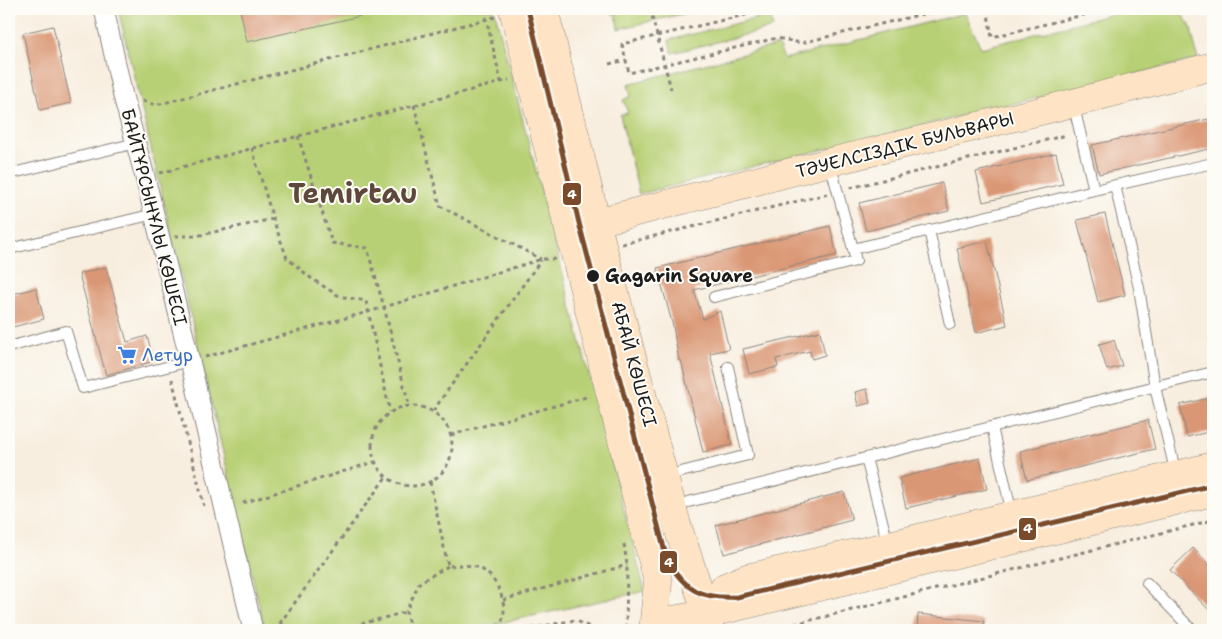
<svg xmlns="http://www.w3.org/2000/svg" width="1222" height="639" viewBox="0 0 1222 639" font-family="'Shantell Sans',sans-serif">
<rect width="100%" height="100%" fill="#fdfcf7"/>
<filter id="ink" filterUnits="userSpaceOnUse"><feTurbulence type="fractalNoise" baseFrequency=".02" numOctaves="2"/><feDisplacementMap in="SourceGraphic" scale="10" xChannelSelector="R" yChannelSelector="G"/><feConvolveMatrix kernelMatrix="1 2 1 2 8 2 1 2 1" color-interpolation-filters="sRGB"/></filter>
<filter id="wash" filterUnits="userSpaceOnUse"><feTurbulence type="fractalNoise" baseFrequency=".0096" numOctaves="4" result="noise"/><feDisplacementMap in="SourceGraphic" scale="20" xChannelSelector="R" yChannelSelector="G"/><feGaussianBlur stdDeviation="1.12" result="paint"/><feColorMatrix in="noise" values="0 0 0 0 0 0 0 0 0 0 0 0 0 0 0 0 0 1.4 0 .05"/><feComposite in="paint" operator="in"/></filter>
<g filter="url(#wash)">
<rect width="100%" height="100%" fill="#f8eedf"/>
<!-- green -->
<path fill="#b8d075" stroke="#6a7648" d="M 118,9 L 494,9 L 645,591 L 469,630 L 265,630 Z
M 609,9 L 703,9 L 618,29 L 616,15 L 610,13 Z
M 1120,9 L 1177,9 L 1190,25 L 1198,59 L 639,194 L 620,115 L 628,113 L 623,100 L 631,96 L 628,84 L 778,45 L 784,59 L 965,13 L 981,48 L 1120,12 Z
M 770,15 L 773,28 L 672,53 L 669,40 Z"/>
<g id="blocks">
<!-- building -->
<path fill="#da9774" d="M 240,9 L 369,9 L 369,14 L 247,42 Z
M 53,26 L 71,103 L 40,110 L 23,33 Z
M 1213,118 L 1213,148 L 1099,174 L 1092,145 Z
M 1056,153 L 1063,184 L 983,202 L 976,172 Z
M 942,183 L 949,211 L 866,231 L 859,203 Z
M 1105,214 L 1125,295 L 1098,302 L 1077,220 Z
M 830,226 L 837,255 L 694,290 L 703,319 L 720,311 L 729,349 L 710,353 L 732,445 L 703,452 L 681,360 L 679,361 L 673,326 L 657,268 Z
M 987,241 L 1007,325 L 976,333 L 957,248 Z
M 106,267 L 127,342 L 147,336 L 154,361 L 106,375 L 79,274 Z
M 36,288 L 44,319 L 9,328 L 9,295 Z
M 820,331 L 825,355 L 812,359 L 810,351 L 776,359 L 778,367 L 749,374 L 743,349 Z
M 1114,340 L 1122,366 L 1107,370 L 1099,344 Z
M 867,389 L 870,403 L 858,406 L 855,392 Z
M 1213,397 L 1213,431 L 1187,437 L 1180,405 Z
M 1148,420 L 1155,449 L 1027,480 L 1020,451 Z
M 980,458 L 987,489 L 906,508 L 899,478 Z
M 844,492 L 852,520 L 724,554 L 716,525 Z
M 1193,548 L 1213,569 L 1213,614 L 1170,570 Z
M 918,614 L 984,621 L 983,630 L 917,630 Z"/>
</g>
</g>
<g filter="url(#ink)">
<use href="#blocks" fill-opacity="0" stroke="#8a857e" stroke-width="1"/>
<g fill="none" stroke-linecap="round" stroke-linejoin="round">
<!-- lane casing -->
<g stroke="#8a857e" stroke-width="12">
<path id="lane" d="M 1073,103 L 1094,190
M 830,163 L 853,249 L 1094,190 L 1213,163
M 9,174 L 136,143
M 1115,185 L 1139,288 L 1155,387 L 1176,474
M 929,230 L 950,324
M 9,249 L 154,214
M 714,297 L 856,261 L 853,249
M 9,347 L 66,331 L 83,388 L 190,361
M 992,427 L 1012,514
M 866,458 L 888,544
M 665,476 L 748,455 L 728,367
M 672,506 L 1213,372
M 1147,583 L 1192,630"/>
</g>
<!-- street casing -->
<g stroke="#8a857e" stroke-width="21">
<path id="street" d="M 104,9 L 123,96 L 145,177 L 190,361 L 253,630"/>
</g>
<!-- secondary casing -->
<g stroke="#8a857e" stroke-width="29">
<path id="secondary" d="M 513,9 L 658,582 L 653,630
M 544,9 L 603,249 L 677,525 L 707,614 L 710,630
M 566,221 L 579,223 L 597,222 L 830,162 L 1073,103 L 1213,66
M 707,614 L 725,587 L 747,578 L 870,550 L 1213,466
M 655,623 L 707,614 L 1213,492"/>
</g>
<!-- path -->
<path stroke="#8a857e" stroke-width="3" stroke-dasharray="4 4" stroke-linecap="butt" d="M 484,9 L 501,82
M 650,9 L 671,89
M 770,9 L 622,44 L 629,73 L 777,38 L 801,43 L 944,9
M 987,9 L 992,37 L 1108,9
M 609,64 L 626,60
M 143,101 L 156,105 L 495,17
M 414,105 L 440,206 L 541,259
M 298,136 L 332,243 L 367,248 L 384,307 L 409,405
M 252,148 L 273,219 L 287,258 L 312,279 L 339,296 L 366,301 L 390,412
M 160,173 L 509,80
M 850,188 L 1067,135
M 175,236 L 196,236 L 273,219
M 622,244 L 827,194
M 205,357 L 368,312 L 542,259 L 555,259
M 172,379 L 204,506
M372 446a40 40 0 1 1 80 0a40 40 0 1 1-80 0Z
M 433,411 L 541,260
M 451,435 L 590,396
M 430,482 L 448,566 C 458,565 469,564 479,568 C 496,575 509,604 502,621 C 500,624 496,628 494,630
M 243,503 L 374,462
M 624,544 L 627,565 L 626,630
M 503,600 L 627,565
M 280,623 L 291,630
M 275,630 L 386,477
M 338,630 L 406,612
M 410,630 L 406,612 L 419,583 L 448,566
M 523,630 L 575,620 L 596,630
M 771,630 L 1213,520"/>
<!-- lane -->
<use href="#lane" stroke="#fff" stroke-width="10"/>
<!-- street -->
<use href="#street" stroke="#fff" stroke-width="19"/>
<!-- secondary -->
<use href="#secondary" stroke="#fee4c5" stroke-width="28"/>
<!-- tram-1 casing -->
<g stroke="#fdfcf7" stroke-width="9">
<path id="tram-1" d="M 528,9 L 579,223 L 667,560 C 686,591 701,599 737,597 L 1213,485"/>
</g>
<!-- tram-1 -->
<use href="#tram-1" stroke="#7a4b2a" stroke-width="5"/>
</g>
</g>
<!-- icons -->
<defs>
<g id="supermarket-bare" transform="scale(1.5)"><path d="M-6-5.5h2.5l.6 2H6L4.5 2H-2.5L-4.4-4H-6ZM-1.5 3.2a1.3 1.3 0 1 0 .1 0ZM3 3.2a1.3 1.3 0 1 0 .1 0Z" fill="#3f7fe0" stroke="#fdfcf7" stroke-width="2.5" paint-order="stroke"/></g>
</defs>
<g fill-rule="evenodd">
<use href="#supermarket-bare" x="127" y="355"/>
</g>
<!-- markers -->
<circle fill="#1c1c1c" stroke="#fdfcf7" stroke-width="2" cx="593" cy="276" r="7"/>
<g text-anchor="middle" stroke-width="4" stroke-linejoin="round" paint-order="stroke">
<!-- street labels -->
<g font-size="18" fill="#1c1c1c" stroke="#fdfcf7">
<text transform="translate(905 145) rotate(-14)" y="6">ТӘУЕЛСІЗДІК БУЛЬВАРЫ</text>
<text transform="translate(154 217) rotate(76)" y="6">БАЙТҰРСЫНҰЛЫ КӨШЕСІ</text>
<text transform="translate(634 364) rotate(75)" y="6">АБАЙ КӨШЕСІ</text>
</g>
<!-- stop labels -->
<g font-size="18" font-weight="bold" fill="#1c1c1c" stroke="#fdfcf7" text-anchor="start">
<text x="605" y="282">Gagarin Square</text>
</g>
<!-- shop labels -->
<g font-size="18" fill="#366cbe" stroke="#fdfcf7" text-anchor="start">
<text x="142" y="361">Летур</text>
</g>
<!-- town labels -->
<g font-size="28" font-weight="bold" fill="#5e473b" stroke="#fdfcf7">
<text x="353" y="203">Temirtau</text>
</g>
</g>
<g stroke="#fdfcf7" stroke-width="2">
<rect x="562" y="182" width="20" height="24" rx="5" fill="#7a4b2a"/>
<rect x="1018" y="517" width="19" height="24" rx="5" fill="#7a4b2a"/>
<rect x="659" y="550" width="19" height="24" rx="5" fill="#7a4b2a"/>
</g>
<g font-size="14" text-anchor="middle" font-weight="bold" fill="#fff">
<text x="572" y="199">4</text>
<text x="1028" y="533">4</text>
<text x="669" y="567">4</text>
</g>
<!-- margin -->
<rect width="1222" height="639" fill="none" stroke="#fdfcf7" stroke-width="30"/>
</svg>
